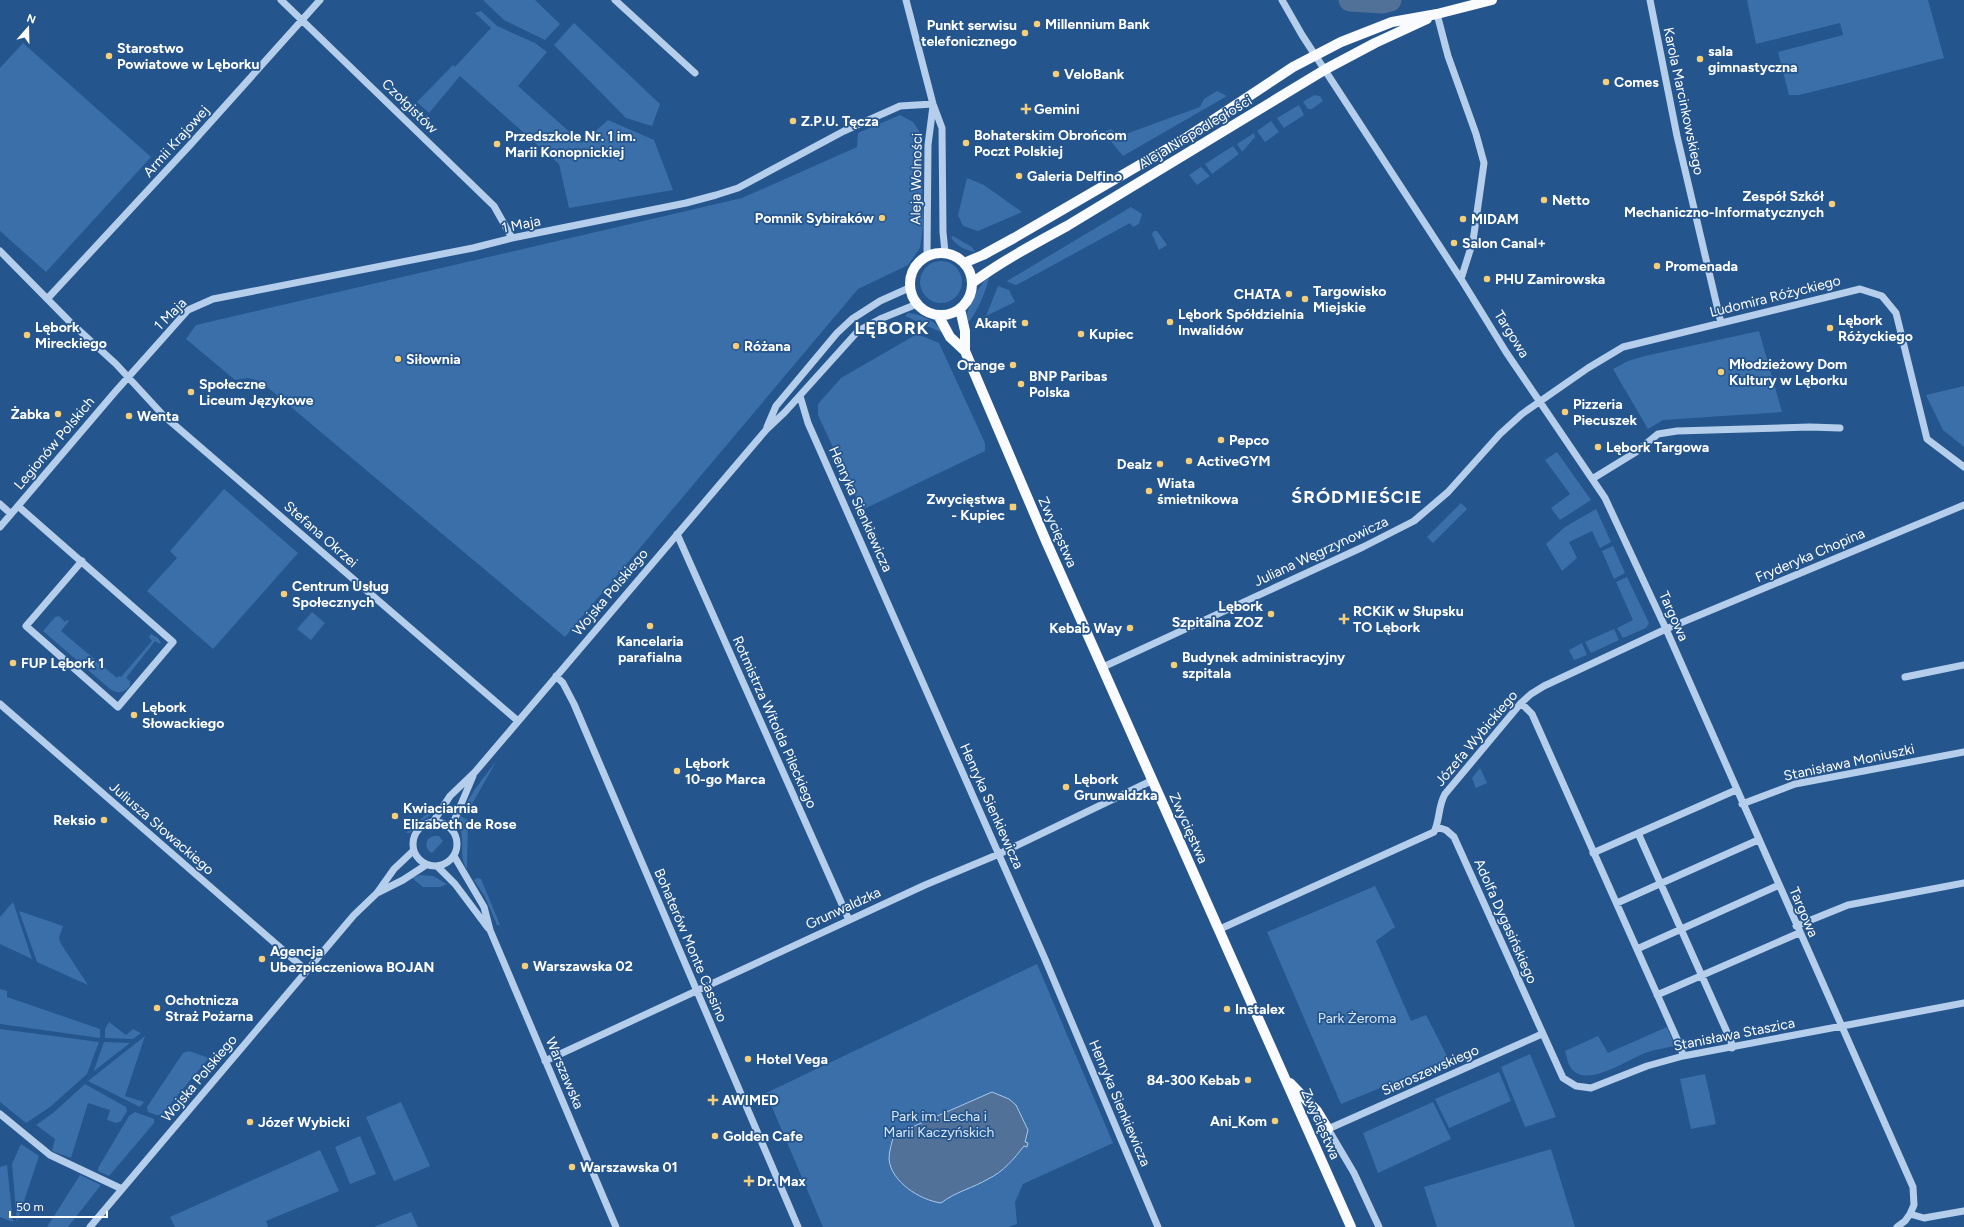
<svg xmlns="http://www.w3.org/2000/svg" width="1964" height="1227" viewBox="0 0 1964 1227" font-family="Figtree,sans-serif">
<rect width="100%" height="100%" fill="#25558d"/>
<!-- green -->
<path fill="#3a6fa9" d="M 483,0 L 535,0 L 560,24 L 545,40 L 504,20 Z
M 1747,0 L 1928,0 L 1944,58 L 1856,81 L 1799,95 L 1789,95 L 1778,52 L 1843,35 L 1840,23 L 1756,44 Z
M 481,11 L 497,26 L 535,43 L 547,52 L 518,86 L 582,143 L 608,120 L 654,140 L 673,190 L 569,208 L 559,164 L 460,76 L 429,113 L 417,102 L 453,65 L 455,67 L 491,28 L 475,13 Z
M 574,23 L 660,104 L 652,126 L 626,118 L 554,45 Z
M 23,43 L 151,157 L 46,272 L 0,231 L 0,68 Z
M 1217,91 L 1227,96 L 1123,156 L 1106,135 L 1106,131 L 1111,129 L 1120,136 L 1200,107 L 1204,99 Z
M 1314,95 L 1320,96 L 1323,101 L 1312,109 L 1308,109 L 1303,102 Z
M 1299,105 L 1304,115 L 1284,128 L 1277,118 Z
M 900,115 L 913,122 L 921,134 L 923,225 L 920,248 L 908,265 L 858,289 L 565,637 L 260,381 L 248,378 L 235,380 L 186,339 L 196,325 L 742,198 L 857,147 L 858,133 Z
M 1271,121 L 1279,132 L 1265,142 L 1257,131 Z
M 1254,133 L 1255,137 L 1242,152 L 1237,144 Z
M 1233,146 L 1239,154 L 1212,174 L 1205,164 Z
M 1201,167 L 1210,176 L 1197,185 L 1189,175 Z
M 967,178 L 984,185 L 1022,212 L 978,231 L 963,226 L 958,215 Z
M 1131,207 L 1142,214 L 1139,224 L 1133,227 L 1130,223 L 1024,281 L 1016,285 L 1008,282 L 1007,281 Z
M 1154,231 L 1157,231 L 1167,245 L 1159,250 L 1152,234 Z
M 953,236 L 972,247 L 975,252 C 965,250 956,246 951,237 Z
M920 282a21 21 0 1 1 42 0a21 21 0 1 1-42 0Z
M 989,276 C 989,285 974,321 966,323 C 964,312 980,283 989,276 Z
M 998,286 L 1009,290 L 1015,302 L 986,316 Z
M 908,313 C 921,314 938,322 943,333 L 905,316 Z
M 1759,331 L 1782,412 L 1663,420 L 1648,429 L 1613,369 L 1628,361 L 1645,356 Z
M 917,334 L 939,343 L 985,443 L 985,451 L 862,510 L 818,415 L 818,404 L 841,378 Z
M 1964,386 L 1964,447 L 1943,430 L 1926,395 Z
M 1557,452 L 1591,500 L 1560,520 L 1551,508 L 1570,494 L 1545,460 Z
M 224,489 L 298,553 L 213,649 L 147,591 L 177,558 L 170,551 Z
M 1461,503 L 1467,509 L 1433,543 L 1427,537 Z
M 1596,509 L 1611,542 L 1600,548 L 1592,531 L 1569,542 L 1577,558 L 1562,571 L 1546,544 L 1565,527 Z
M 1613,546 L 1625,573 L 1614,579 L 1602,551 Z
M 1627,577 L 1649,623 L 1646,628 L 1623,638 L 1617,628 L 1633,620 L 1616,582 Z
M 312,612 L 325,623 L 311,640 L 297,629 Z
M 59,616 L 65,622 L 67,620 L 69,621 L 61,631 L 117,678 L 119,676 L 121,677 L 152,641 L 149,637 L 151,634 L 158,638 L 161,643 L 160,644 L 155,641 L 126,678 L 130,681 L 130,686 C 124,693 118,694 110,689 L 43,631 L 55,617 Z
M 1614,629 L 1619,640 L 1591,653 L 1585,642 Z
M 1582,643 L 1587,655 L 1574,660 L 1569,650 Z
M 497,760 L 468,811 L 463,809 L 475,789 Z
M 1480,768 L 1487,783 L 1476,788 L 1472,778 Z
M 436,805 L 439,805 C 432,818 418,820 410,833 L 406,833 Z
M 460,816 L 468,820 L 467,869 C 460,859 463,852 462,841 C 462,831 459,826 460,816 Z
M 433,836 L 439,836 L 443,841 L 432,853 C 426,850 425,845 428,839 Z
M 420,875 L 433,876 L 447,884 L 440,887 L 423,887 L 412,878 Z
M 477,878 L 481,879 L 500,925 L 497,925 L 485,897 L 474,880 Z
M 1375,886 L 1395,927 L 1376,941 L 1411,1021 L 1426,1015 L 1449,1060 L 1341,1104 L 1267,932 Z
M 13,902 L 32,959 L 0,944 L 0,917 Z
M 19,911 L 63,926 L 59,938 L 61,944 L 88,985 L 37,962 Z
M 1037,964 L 1113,1143 L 1023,1184 L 1015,1202 L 1017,1224 L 1008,1227 L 823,1227 L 766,1093 Z
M 0,989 L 7,991 L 7,997 L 100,1029 L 100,1038 L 0,1024 Z
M 109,1022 L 126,1035 L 133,1029 L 141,1033 L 133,1039 L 105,1038 L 105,1029 Z
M 1667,1027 L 1675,1046 C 1666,1048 1657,1049 1648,1052 C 1631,1057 1583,1092 1570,1066 C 1567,1062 1567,1056 1565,1051 L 1598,1036 L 1608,1053 Z
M 0,1029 L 99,1042 L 87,1074 L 50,1107 L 26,1123 L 0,1102 Z
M 145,1036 L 125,1096 L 144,1102 L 140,1107 L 88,1081 Z
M 104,1042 L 130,1043 L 94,1071 L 94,1070 Z
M 189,1051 L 209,1058 L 161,1115 L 156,1115 L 148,1112 L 147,1107 L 183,1053 Z
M 1530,1054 L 1556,1117 L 1525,1127 L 1501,1067 Z
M 1499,1072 L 1511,1101 L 1449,1128 L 1435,1099 Z
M 1705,1074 L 1716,1124 L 1691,1129 L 1680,1079 Z
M 85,1084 L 126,1107 L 127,1111 L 121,1121 L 116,1123 L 107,1120 L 110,1110 L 88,1103 L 71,1158 L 52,1151 L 55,1139 L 36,1125 L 53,1113 Z
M 401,1102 L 430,1166 L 394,1181 L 366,1117 Z
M 1433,1102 L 1451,1139 L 1378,1173 L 1363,1133 Z
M 135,1112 L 154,1119 L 154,1123 L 109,1176 L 98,1171 L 98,1168 L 129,1116 Z
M 360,1136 L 376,1174 L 350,1184 L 335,1147 Z
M 21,1144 L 39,1156 L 17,1222 L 12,1164 Z
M 1551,1149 L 1575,1227 L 1437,1227 L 1424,1187 Z
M 320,1150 L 339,1191 L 266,1221 L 268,1227 L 175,1227 L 170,1217 Z
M 7,1165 L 13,1222 L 0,1217 L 0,1167 Z
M 80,1175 L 101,1185 L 68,1227 L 47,1227 Z
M 411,1212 L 418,1227 L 374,1227 Z"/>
<!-- water -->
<path fill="#517199" stroke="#a9c9eb" d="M 992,1092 L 1009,1099 L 1016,1105 L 1028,1130 L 1025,1142 L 1028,1143 L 1027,1147 L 1024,1146 C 1014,1159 1003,1172 988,1179 C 973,1188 955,1192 941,1203 C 920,1200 891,1182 889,1159 C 889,1151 892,1142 894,1135 Z"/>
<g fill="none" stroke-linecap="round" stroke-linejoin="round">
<!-- river -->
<path stroke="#517199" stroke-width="23" d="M 1350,0 L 1382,2 L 1390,0"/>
<!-- minor -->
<path stroke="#b4ceeb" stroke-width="7" d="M 281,0 L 494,206 L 512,238
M 615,0 L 695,73
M 906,0 L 933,104 L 942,128 L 943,232 L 945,252
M 1282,0 L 1302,35 L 1461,279 L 1506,352 L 1605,498 L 1666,629 L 1913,1187 L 1914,1205 L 1910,1214
M 1650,0 L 1677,136 L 1721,323
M 1437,14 L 1448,56 L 1476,134 L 1484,163 L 1473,241 L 1461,279
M 0,251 L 70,322 L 116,364 L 163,415 L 518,721
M 927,256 L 928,145 L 933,106
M 48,298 L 190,145 L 320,0
M 800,396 L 808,423 L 1045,959 L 1158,1227
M 767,427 L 776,406 L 837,333 L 852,319 L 880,301 L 909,288
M 1592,479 L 1636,452 L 1658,434 L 1677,431 L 1810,427 L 1840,428
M 0,504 L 11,514
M 18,506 L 173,642 L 118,707 L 26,626 L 82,561
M 0,527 L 115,392 L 188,310 L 213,299 L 473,248 L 512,238 L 686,203 L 716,195 L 738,188 L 844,131 L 900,106 L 933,104
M 677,534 L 849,920
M 1103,667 L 1363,547 L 1414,521 L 1448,492 L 1500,434 L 1522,414 L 1588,368 L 1623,347 L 1860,289 L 1882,296 L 1896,313 L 1927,439 L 1964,467
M 556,676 L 563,683 L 574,704 L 798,1227
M 1905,677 L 1964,665
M 1521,703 L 1532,714 L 1681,1048 L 1683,1056
M 0,704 L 307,971
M 1742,804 L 1795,784 L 1964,752
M413 844a22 22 0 1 1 44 0a22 22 0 1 1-44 0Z
M 433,822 L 450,796 L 475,772 L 538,698 L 766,430 L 785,412 L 858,331 L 880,319 L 917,304
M 1437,827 L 1446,830 L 1454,837 L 1563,1078 L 1576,1086 L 1591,1088 L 1647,1066 L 1683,1056 L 1964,1003
M 451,828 L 473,776
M 1638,833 L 1722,1021 L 1731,1041 L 1732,1048
M 1593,853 L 1736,790
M 454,856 L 484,907 L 490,930 L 616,1227
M 437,866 L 455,884 L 488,928
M 379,892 L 403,880 L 426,865
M 1617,903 L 1758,840
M 1796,926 L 1848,905 L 1964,883
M 1220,929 L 1434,832 C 1440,820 1438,806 1445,794 L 1521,703 L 1531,694 L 1544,686 L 1666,629 L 1964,505
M 1637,949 L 1779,885
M 1657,995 L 1799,933
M 545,1061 L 925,885 L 999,854 L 1153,780
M 0,1114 L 50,1155 L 122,1189
M 90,1227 L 354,915 L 377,893 L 394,869 L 413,851
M 1379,1227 L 1354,1173 L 1328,1129 L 1542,1034
M 1897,1227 L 1905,1221 L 1910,1214 L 1924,1218 L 1964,1211"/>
<!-- major -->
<path stroke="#f9fbfe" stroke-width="10" d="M910 284a31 31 0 1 1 62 0a31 31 0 1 1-62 0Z
M 964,263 L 983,255 L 1014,238 L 1186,138 L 1293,67 L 1341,42 L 1392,22 L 1437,14 L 1492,0
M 972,283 C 1002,261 1034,244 1067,226 L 1326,69 L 1375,43 L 1427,19
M 960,309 L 965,331 L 965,351
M 938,315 L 950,337 L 965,351 L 1046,541 L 1351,1227
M 1290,1083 L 1317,1111 L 1328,1129"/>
</g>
<!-- markers -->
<g fill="#f4ce79" stroke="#25558d" stroke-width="1.5">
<circle cx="1037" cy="24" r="4"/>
<circle cx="1025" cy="33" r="4"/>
<circle cx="109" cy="56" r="4"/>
<circle cx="1700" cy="59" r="4"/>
<circle cx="1056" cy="74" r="4"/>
<circle cx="1606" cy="82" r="4"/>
<path d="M1024 103h4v4h4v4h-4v4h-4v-4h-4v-4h4z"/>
<circle cx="793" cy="121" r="4"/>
<circle cx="966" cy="143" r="4"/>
<circle cx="497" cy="144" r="4"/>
<circle cx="1019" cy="176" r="4"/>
<circle cx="1544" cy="200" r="4"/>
<circle cx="1832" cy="204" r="4"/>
<circle cx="882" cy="218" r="4"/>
<circle cx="1463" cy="219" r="4"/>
<circle cx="1454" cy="243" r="4"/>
<circle cx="1657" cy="266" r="4"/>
<circle cx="1487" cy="279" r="4"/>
<circle cx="1289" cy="294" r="4"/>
<circle cx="1305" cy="299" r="4"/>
<circle cx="1170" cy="322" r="4"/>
<circle cx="1025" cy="323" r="4"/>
<circle cx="1830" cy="328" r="4"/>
<circle cx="1081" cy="334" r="4"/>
<circle cx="27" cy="335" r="4"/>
<circle cx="736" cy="346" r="4"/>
<circle cx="398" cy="359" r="4"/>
<circle cx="1013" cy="365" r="4"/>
<circle cx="1721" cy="372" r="4"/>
<circle cx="1021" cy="384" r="4"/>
<circle cx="191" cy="392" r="4"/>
<circle cx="1565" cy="412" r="4"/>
<circle cx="58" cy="414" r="4"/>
<circle cx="129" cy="416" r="4"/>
<circle cx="1221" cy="440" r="4"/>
<circle cx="1598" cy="447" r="4"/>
<circle cx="1189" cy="461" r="4"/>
<circle cx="1160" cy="464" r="4"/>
<circle cx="1149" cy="491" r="4"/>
<rect x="1009" y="503" width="8" height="8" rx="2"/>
<circle cx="284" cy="594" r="4"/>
<circle cx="1271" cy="614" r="4"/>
<path d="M1342 613h4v4h4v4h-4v4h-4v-4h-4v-4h4z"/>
<circle cx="650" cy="626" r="4"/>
<circle cx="1130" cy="628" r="4"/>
<circle cx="13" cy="663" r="4"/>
<circle cx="1174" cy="665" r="4"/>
<circle cx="134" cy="715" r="4"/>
<circle cx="677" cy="771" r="4"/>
<circle cx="1066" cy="787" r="4"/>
<circle cx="395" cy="816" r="4"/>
<circle cx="104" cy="820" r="4"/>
<circle cx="262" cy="959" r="4"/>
<circle cx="525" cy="966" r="4"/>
<circle cx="157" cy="1008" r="4"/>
<circle cx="1227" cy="1009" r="4"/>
<circle cx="748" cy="1059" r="4"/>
<circle cx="1248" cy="1080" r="4"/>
<path d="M711 1094h4v4h4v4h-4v4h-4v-4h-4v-4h4z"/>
<circle cx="1275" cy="1121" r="4"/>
<circle cx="250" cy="1122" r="4"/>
<circle cx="715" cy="1136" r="4"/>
<circle cx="572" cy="1167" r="4"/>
<path d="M747 1175h4v4h4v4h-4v4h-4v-4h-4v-4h4z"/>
</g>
<g text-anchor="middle" stroke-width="3.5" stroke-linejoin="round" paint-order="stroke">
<!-- poi labels -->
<g font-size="14" font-weight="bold" fill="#fff" stroke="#25558d" text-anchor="start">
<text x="1045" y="29">Millennium Bank</text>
<text x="1017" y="30" text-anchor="end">Punkt serwisu<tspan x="1017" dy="16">telefonicznego</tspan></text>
<text x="117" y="53">Starostwo<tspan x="117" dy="16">Powiatowe w Lęborku</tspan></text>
<text x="1708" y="56">sala<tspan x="1708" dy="16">gimnastyczna</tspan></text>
<text x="1064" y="79">VeloBank</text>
<text x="1614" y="87">Comes</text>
<text x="1034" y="114">Gemini</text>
<text x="801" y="126">Z.P.U. Tęcza</text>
<text x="974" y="140">Bohaterskim Obrońcom<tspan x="974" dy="16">Poczt Polskiej</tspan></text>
<text x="505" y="141">Przedszkole Nr. 1 im.<tspan x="505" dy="16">Marii Konopnickiej</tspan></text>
<text x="1027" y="181">Galeria Delfino</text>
<text x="1824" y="201" text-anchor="end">Zespół Szkół<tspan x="1824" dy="16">Mechaniczno-Informatycznych</tspan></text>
<text x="1552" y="205">Netto</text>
<text x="874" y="223" text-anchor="end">Pomnik Sybiraków</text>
<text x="1471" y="224">MIDAM</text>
<text x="1462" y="248">Salon Canal+</text>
<text x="1665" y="271">Promenada</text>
<text x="1495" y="284">PHU Zamirowska</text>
<text x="1313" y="296">Targowisko<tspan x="1313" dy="16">Miejskie</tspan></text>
<text x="1281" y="299" text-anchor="end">CHATA</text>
<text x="1178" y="319">Lębork Spółdzielnia<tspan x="1178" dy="16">Inwalidów</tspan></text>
<text x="1838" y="325">Lębork<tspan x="1838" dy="16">Różyckiego</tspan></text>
<text x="1017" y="328" text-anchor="end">Akapit</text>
<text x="35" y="332">Lębork<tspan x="35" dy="16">Mireckiego</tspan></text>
<text x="1089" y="339">Kupiec</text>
<text x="744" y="351">Różana</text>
<text x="406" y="364">Siłownia</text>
<text x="1729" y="369">Młodzieżowy Dom<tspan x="1729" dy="16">Kultury w Lęborku</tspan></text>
<text x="1005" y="370" text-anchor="end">Orange</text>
<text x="1029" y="381">BNP Paribas<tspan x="1029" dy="16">Polska</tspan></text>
<text x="199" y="389">Społeczne<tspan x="199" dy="16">Liceum Językowe</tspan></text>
<text x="1573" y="409">Pizzeria<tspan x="1573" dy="16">Piecuszek</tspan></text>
<text x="50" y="419" text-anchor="end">Żabka</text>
<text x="137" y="421">Wenta</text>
<text x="1229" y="445">Pepco</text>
<text x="1606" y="452">Lębork Targowa</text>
<text x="1197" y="466">ActiveGYM</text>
<text x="1152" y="469" text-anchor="end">Dealz</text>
<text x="1157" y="488">Wiata<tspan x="1157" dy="16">śmietnikowa</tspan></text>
<text x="1005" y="504" text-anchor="end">Zwycięstwa<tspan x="1005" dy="16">- Kupiec</tspan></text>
<text x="292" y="591">Centrum Usług<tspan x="292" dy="16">Społecznych</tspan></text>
<text x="1263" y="611" text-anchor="end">Lębork<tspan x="1263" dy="16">Szpitalna ZOZ</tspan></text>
<text x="1353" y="616">RCKiK w Słupsku<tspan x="1353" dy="16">TO Lębork</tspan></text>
<text x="1122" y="633" text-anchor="end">Kebab Way</text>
<text x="650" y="646" text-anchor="middle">Kancelaria<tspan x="650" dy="16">parafialna</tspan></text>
<text x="1182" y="662">Budynek administracyjny<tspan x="1182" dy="16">szpitala</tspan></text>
<text x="21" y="668">FUP Lębork 1</text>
<text x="142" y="712">Lębork<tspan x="142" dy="16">Słowackiego</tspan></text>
<text x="685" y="768">Lębork<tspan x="685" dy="16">10-go Marca</tspan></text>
<text x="1074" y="784">Lębork<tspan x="1074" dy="16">Grunwaldzka</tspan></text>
<text x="403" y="813">Kwiaciarnia<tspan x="403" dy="16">Elizabeth de Rose</tspan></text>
<text x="96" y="825" text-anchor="end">Reksio</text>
<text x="270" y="956">Agencja<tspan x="270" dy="16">Ubezpieczeniowa BOJAN</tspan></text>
<text x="533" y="971">Warszawska 02</text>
<text x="165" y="1005">Ochotnicza<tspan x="165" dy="16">Straż Pożarna</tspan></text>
<text x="1235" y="1014">Instalex</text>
<text x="756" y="1064">Hotel Vega</text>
<text x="1240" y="1085" text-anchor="end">84-300 Kebab</text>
<text x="722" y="1105">AWIMED</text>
<text x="1267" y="1126" text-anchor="end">Ani_Kom</text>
<text x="258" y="1127">Józef Wybicki</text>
<text x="723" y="1141">Golden Cafe</text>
<text x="580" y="1172">Warszawska 01</text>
<text x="757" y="1186">Dr. Max</text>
</g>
<!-- street labels -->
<g font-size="14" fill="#fff" stroke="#25558d">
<text transform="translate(1684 101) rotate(78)" y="5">Karola Marcinkowskiego</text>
<text transform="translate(410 106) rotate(44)" y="5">Czołgistów</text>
<text transform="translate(1195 132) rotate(-31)" y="5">Aleja Niepodległości</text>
<text transform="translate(176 141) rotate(-48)" y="5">Armii Krajowej</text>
<text transform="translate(916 179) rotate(-89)" y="5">Aleja Wolności</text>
<text transform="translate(521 224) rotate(-11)" y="5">1 Maja</text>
<text transform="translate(1775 296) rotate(-14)" y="5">Ludomira Różyckiego</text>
<text transform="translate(170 314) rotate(-45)" y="5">1 Maja</text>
<text transform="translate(1512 334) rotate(58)" y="5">Targowa</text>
<text transform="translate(54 443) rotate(-50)" y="5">Legionów Polskich</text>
<text transform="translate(861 509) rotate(66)" y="5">Henryka Sienkiewicza</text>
<text transform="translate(1058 532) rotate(66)" y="5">Zwycięstwa</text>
<text transform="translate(321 534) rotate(41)" y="5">Stefana Okrzei</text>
<text transform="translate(1321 551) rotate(-25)" y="5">Juliana Węgrzynowicza</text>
<text transform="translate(1810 555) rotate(-23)" y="5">Fryderyka Chopina</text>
<text transform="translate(610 592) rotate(-50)" y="5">Wojska Polskiego</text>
<text transform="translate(1674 616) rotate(66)" y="5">Targowa</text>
<text transform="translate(775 722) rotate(66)" y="5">Rotmistrza Witolda Pileckiego</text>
<text transform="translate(1476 738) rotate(-50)" y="5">Józefa Wybickiego</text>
<text transform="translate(1849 762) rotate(-12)" y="5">Stanisława Moniuszki</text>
<text transform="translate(992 806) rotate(66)" y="5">Henryka Sienkiewicza</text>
<text transform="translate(162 828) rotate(41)" y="5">Juliusza Słowackiego</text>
<text transform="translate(1189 828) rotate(66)" y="5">Zwycięstwa</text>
<text transform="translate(843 908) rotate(-25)" y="5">Grunwaldzka</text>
<text transform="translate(1804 912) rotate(67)" y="5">Targowa</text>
<text transform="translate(1506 921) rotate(66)" y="5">Adolfa Dygasińskiego</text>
<text transform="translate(691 945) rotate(67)" y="5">Bohaterów Monte Cassino</text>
<text transform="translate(1734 1034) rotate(-11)" y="5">Stanisława Staszica</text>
<text transform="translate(1430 1070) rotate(-24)" y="5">Sieroszewskiego</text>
<text transform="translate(565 1073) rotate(67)" y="5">Warszawska</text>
<text transform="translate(199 1078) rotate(-50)" y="5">Wojska Polskiego</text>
<text transform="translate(1120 1103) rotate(67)" y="5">Henryka Sienkiewicza</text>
<text transform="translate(1321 1124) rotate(66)" y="5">Zwycięstwa</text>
</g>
<!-- park labels -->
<g font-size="14" fill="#d9e8f8" stroke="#25558d">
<text x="1357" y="1023">Park Żeroma</text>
<text x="939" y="1121">Park im. Lecha i<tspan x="939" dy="16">Marii Kaczyńskich</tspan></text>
</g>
<!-- district labels -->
<g font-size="18" font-weight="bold" letter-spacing="1" fill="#fff" stroke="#25558d">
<text x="892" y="334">LĘBORK</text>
<text x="1357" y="503">ŚRÓDMIEŚCIE</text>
</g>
</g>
<!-- north arrow -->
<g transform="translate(28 28) rotate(20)" stroke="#25558d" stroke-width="3" paint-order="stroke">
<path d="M0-3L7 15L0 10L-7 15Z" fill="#ffffff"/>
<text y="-6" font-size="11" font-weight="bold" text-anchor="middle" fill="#ffffff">N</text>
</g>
<!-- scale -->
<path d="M10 1211v6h97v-6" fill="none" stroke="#ffffff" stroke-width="2"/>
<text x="16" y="1211" font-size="12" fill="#ffffff" stroke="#25558d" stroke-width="3" paint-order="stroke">50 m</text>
</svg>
